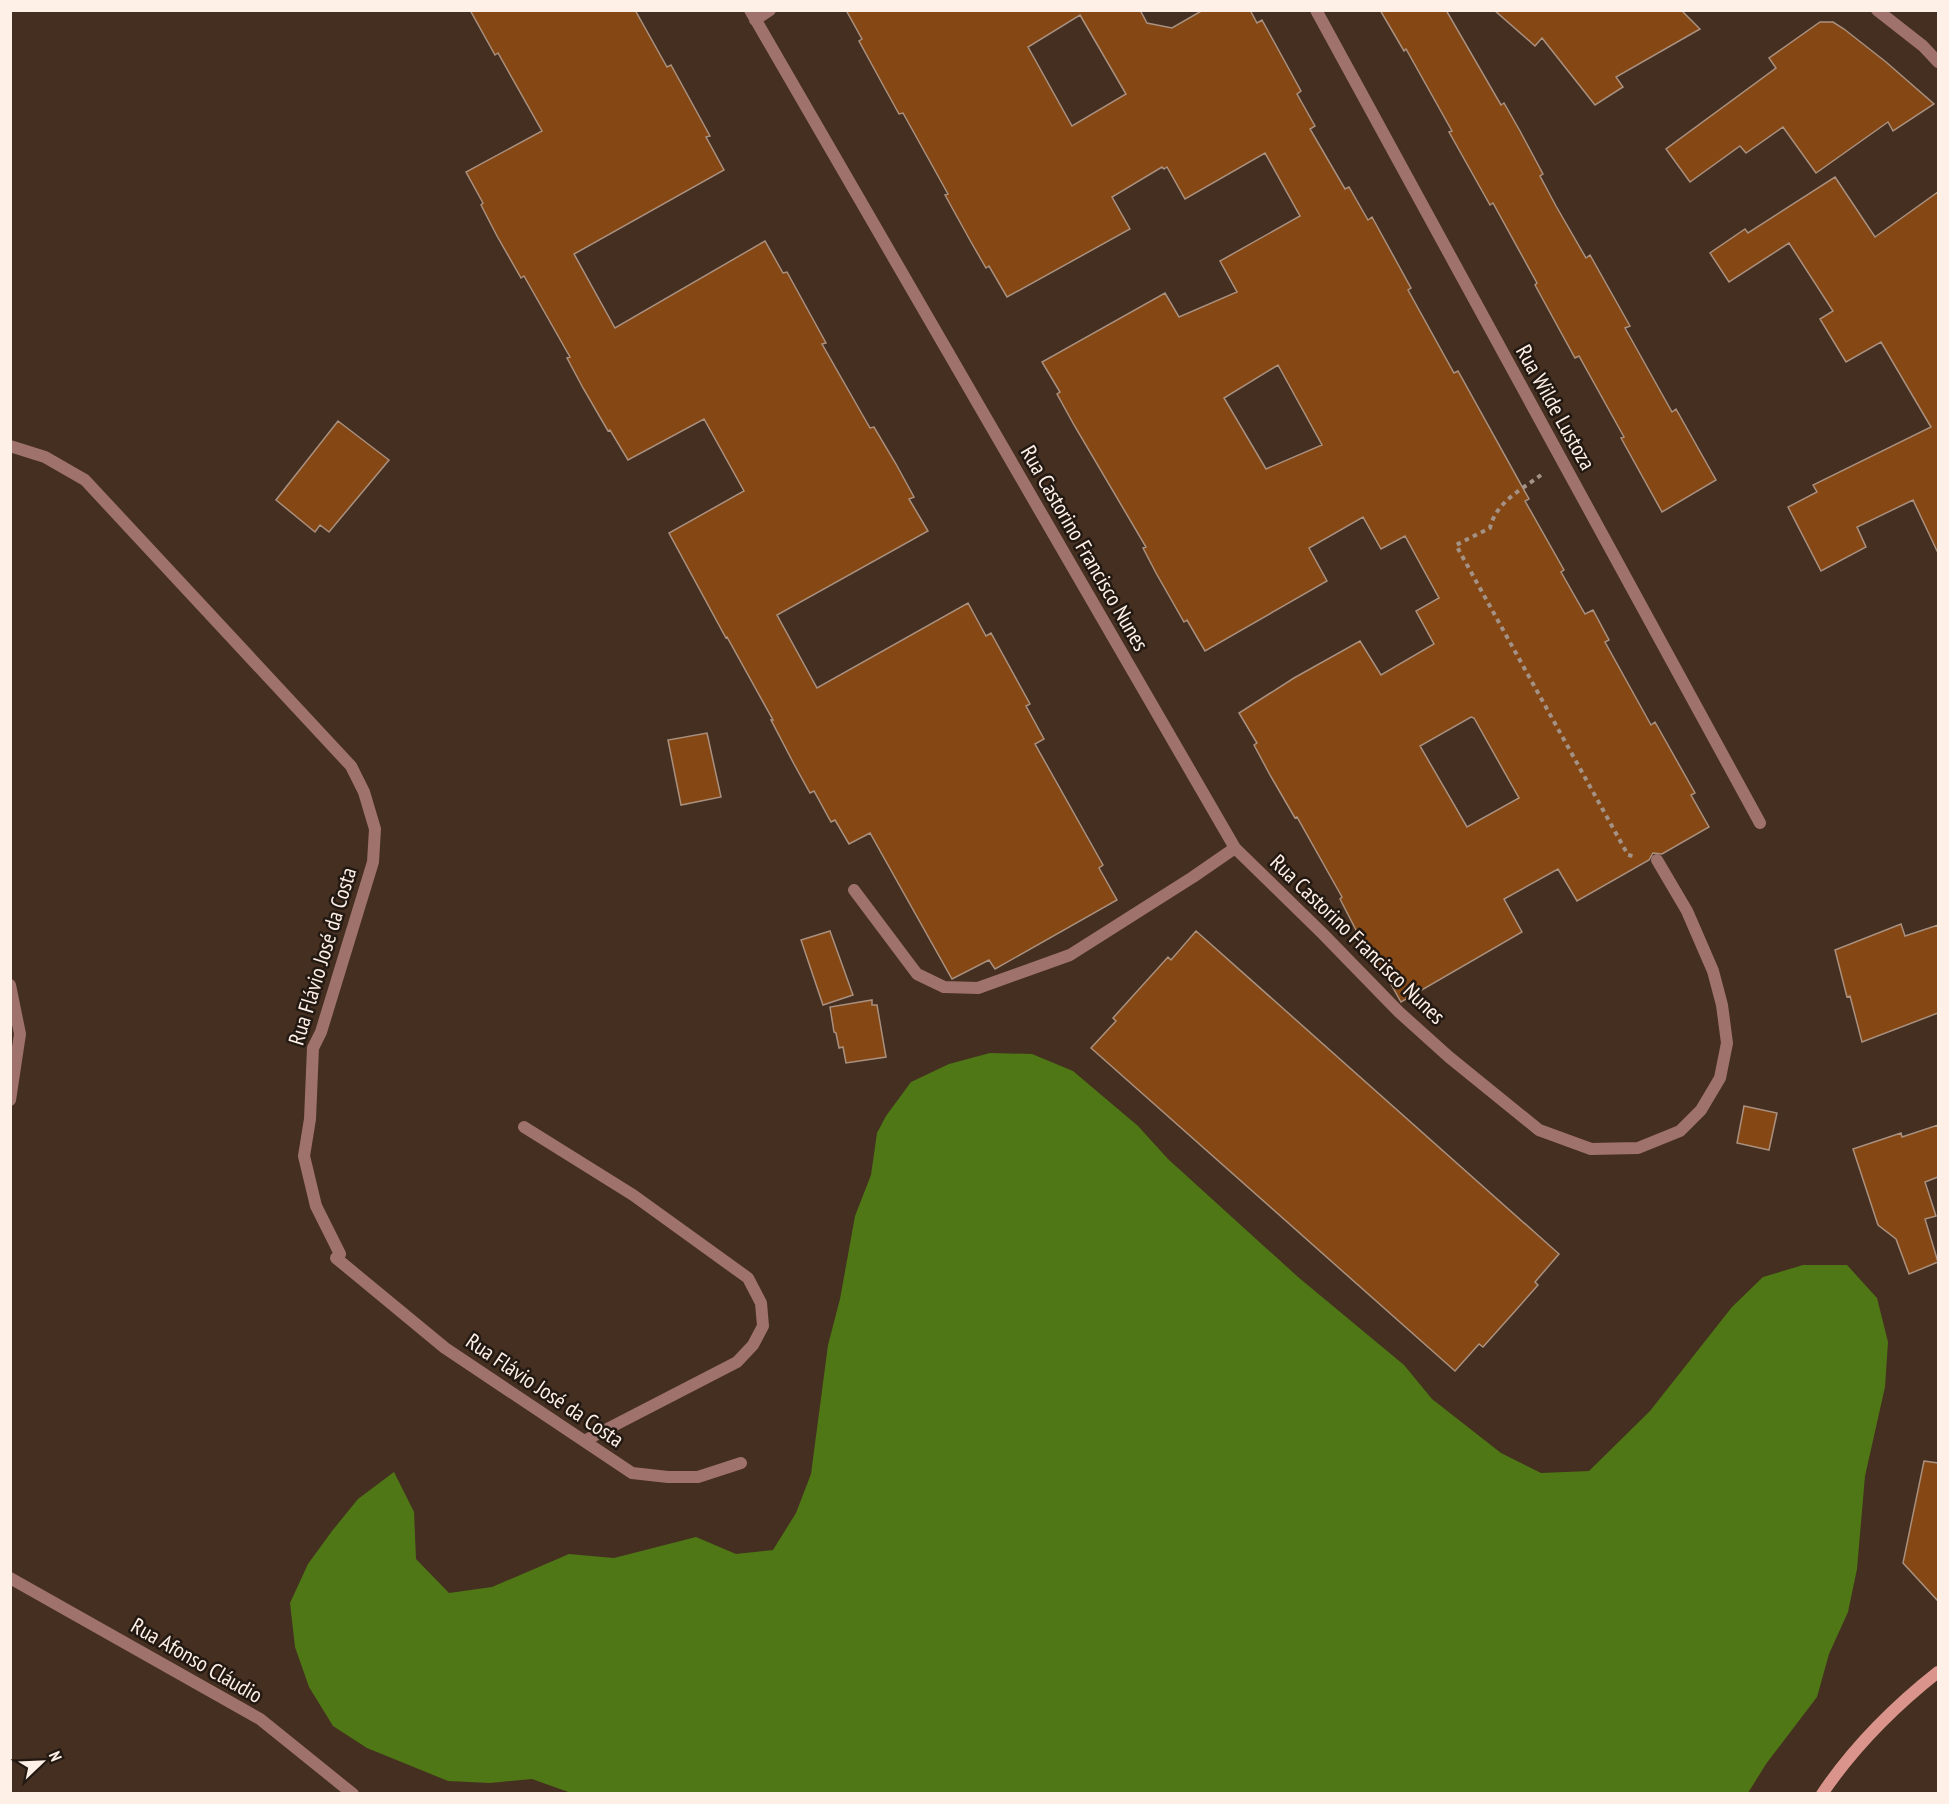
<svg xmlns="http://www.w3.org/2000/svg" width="1949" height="1804" viewBox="0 0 1949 1804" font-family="'PT Sans Narrow',sans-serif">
<rect width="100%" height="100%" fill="#442f20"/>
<!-- forest -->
<path fill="#4f7716" d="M 990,1053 L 1032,1054 L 1073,1071 L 1138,1126 L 1168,1159 L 1298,1277 L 1404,1365 L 1432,1399 L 1501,1453 L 1541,1473 L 1589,1471 L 1650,1411 L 1732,1307 L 1763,1277 L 1803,1265 L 1847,1265 L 1877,1298 L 1888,1342 L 1885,1387 L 1865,1476 L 1857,1569 L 1848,1612 L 1829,1654 L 1817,1697 L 1766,1764 L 1748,1793 L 574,1794 L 532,1779 L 490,1783 L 448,1781 L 367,1748 L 333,1726 L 309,1687 L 295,1647 L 290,1603 L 308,1564 L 332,1531 L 358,1499 L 394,1472 L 414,1512 L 416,1559 L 449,1593 L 492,1587 L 569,1554 L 614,1558 L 696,1537 L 736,1554 L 773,1550 L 796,1513 L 811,1474 L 828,1345 L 840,1299 L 855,1216 L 871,1175 L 877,1133 L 886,1116 L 911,1082 L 949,1064 Z"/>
<!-- building -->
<path fill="#854815" stroke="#aa907f" stroke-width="1.5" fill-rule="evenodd" d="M 470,10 L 635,10 L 667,67 L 671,65 L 710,136 L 706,137 L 724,170 L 574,254 L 615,328 L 765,241 L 783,273 L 787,272 L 826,343 L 822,344 L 870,428 L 874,427 L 896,464 L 914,497 L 909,499 L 928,531 L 777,615 L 817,688 L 968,603 L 986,636 L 991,633 L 1030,704 L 1026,706 L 1044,739 L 1035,744 L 1103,865 L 1099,868 L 1117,900 L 995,969 L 989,960 L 952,979 L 870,833 L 849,844 L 835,820 L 831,822 L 814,791 L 810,793 L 794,764 L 771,720 L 773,720 L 727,637 L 726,638 L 669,533 L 744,491 L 704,419 L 628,460 L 610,430 L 608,431 L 583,388 L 567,358 L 570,357 L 524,276 L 521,278 L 497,236 L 481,205 L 483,203 L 466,172 L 542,131 L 498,53 L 495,55 Z
M 846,10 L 1140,10 L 1147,23 L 1172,28 L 1203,10 L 1250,10 L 1257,23 L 1262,20 L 1301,91 L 1297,94 L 1315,126 L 1310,129 L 1345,189 L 1349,187 L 1368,220 L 1372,217 L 1411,288 L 1408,290 L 1454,373 L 1458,371 L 1529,499 L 1525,501 L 1564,570 L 1561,572 L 1585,614 L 1593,610 L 1609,640 L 1605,642 L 1651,725 L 1655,722 L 1695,793 L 1691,795 L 1709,827 L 1662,854 L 1653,853 L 1649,860 L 1577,901 L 1558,869 L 1504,899 L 1522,932 L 1401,1002 L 1383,970 L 1380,972 L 1356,930 L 1340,899 L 1342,897 L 1297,817 L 1295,818 L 1270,775 L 1254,745 L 1257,743 L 1239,713 L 1294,678 L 1360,641 L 1381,675 L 1434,644 L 1416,611 L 1439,598 L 1405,536 L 1381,549 L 1363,517 L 1309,548 L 1327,581 L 1205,651 L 1187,620 L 1184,622 L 1156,573 L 1143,548 L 1146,547 L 1074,425 L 1057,394 L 1060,392 L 1042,362 L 1165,293 L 1179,317 L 1237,292 L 1220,261 L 1300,216 L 1265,153 L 1185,199 L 1167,167 L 1164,169 L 1162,167 L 1112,197 L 1130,229 L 1007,297 L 989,266 L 986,268 L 971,242 L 945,195 L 948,194 L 903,113 L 899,114 L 883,85 L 859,41 L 862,39 ZM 1080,15 L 1126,94 L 1072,126 L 1028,47 ZM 1278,365 L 1322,445 L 1266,469 L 1224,398 ZM 1471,717 L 1474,718 L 1519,798 L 1467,827 L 1420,746 Z
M 1380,10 L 1446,10 L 1501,105 L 1504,103 L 1520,131 L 1543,174 L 1540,176 L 1556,206 L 1586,258 L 1590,255 L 1630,326 L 1625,328 L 1672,412 L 1676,409 L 1716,480 L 1662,512 L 1621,438 L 1624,437 L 1579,356 L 1575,358 L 1535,285 L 1537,283 L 1493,203 L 1490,205 L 1449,132 L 1452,131 L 1406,49 L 1404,51 Z
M 1494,10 L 1681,10 L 1700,29 L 1616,77 L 1623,87 L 1595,105 L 1542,38 L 1535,46 Z
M 1820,22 L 1833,22 L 1844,29 L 1886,62 L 1934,104 L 1893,131 L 1888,122 L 1816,173 L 1783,127 L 1746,153 L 1740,146 L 1690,182 L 1666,149 L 1776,68 L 1769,58 Z
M 1835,177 L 1875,237 L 1938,192 L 1938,553 L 1913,500 L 1857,527 L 1866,547 L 1821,571 L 1788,507 L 1817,492 L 1813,485 L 1931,427 L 1881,342 L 1846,362 L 1820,319 L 1833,311 L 1789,243 L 1729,282 L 1710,253 L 1745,229 L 1748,233 Z
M 338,421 L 389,460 L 329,532 L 320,525 L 315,532 L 276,500 Z
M 707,733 L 721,797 L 681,805 L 668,740 Z
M 1901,924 L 1905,936 L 1938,925 L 1938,1013 L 1862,1042 L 1850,996 L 1847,997 L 1835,950 Z
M 830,931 L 853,995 L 823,1005 L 801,940 Z
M 1196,931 L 1559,1254 L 1535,1282 L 1538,1285 L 1516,1310 L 1483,1347 L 1479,1344 L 1455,1371 L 1091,1048 L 1116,1021 L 1113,1018 L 1168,957 L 1171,960 Z
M 872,1000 L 872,1005 L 877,1005 L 886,1057 L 846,1063 L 843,1047 L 839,1048 L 836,1033 L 834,1032 L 830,1007 Z
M 1744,1106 L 1777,1113 L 1769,1150 L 1737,1143 Z
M 1938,1125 L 1938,1177 L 1925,1182 L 1936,1216 L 1925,1219 L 1938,1262 L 1909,1274 L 1896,1239 L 1878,1225 L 1853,1149 L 1901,1133 L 1902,1137 Z
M 1924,1461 L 1938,1463 L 1938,1601 L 1903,1563 Z"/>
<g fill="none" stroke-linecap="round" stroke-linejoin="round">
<!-- path -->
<path stroke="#a49286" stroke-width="4" stroke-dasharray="4.5 4.5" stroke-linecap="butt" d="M 1541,475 C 1521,490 1496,502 1490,528 L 1456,545 L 1628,855 L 1633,856"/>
<!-- street -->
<path stroke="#9f726c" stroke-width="12" d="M 750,10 L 1235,848 L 1323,934 L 1399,1012 L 1449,1057 L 1539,1130 L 1591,1149 L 1638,1148 L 1680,1131 L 1701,1110 L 1720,1078 L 1727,1043 L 1722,1005 L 1713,971 L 1687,911 L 1657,860
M 1316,10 L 1760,823
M 1877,10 L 1923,46 L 1938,62
M 755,20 L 770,10
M 10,446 L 45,457 L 85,480 L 351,766 L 364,792 L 375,829 L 373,862 L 321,1032 L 313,1048 L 310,1119 L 304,1156 L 316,1206 L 340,1254 L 336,1258 L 445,1348 L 632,1473 L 668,1477 L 698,1477 L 741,1463
M 854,890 L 917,974 L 944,987 L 978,988 L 1070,955 L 1193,877 L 1235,848
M 10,985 L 20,1034 L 10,1100
M 524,1127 L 633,1195 L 748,1278 L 761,1303 L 763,1326 L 753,1345 L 737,1362 L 584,1441
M 10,1578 L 260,1719 L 353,1794"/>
<!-- secondary -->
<path stroke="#db948b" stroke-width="12" d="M 1822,1794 C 1853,1748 1895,1706 1938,1672"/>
</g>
<g text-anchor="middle" stroke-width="5" stroke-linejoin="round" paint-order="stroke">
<!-- street labels -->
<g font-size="22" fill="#fff0e7" stroke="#231913">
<text transform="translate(1556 407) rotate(61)" y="8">Rua Wilde Lustoza</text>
<text transform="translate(1085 548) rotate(60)" y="8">Rua Castorino Francisco Nunes</text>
<text transform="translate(1358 939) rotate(44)" y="8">Rua Castorino Francisco Nunes</text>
<text transform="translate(322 956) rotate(-73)" y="8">Rua Flávio José da Costa</text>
<text transform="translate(545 1390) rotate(34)" y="8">Rua Flávio José da Costa</text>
<text transform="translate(197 1660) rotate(30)" y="8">Rua Afonso Cláudio</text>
</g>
</g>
<!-- border -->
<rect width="1949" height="1804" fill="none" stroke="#fff0e7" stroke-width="24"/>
<!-- north arrow -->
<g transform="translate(42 1762) rotate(67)" stroke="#231913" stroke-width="4.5" paint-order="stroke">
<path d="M0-4.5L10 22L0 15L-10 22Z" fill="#fff0e7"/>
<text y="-9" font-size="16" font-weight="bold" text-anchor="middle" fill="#fff0e7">N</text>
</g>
</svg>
